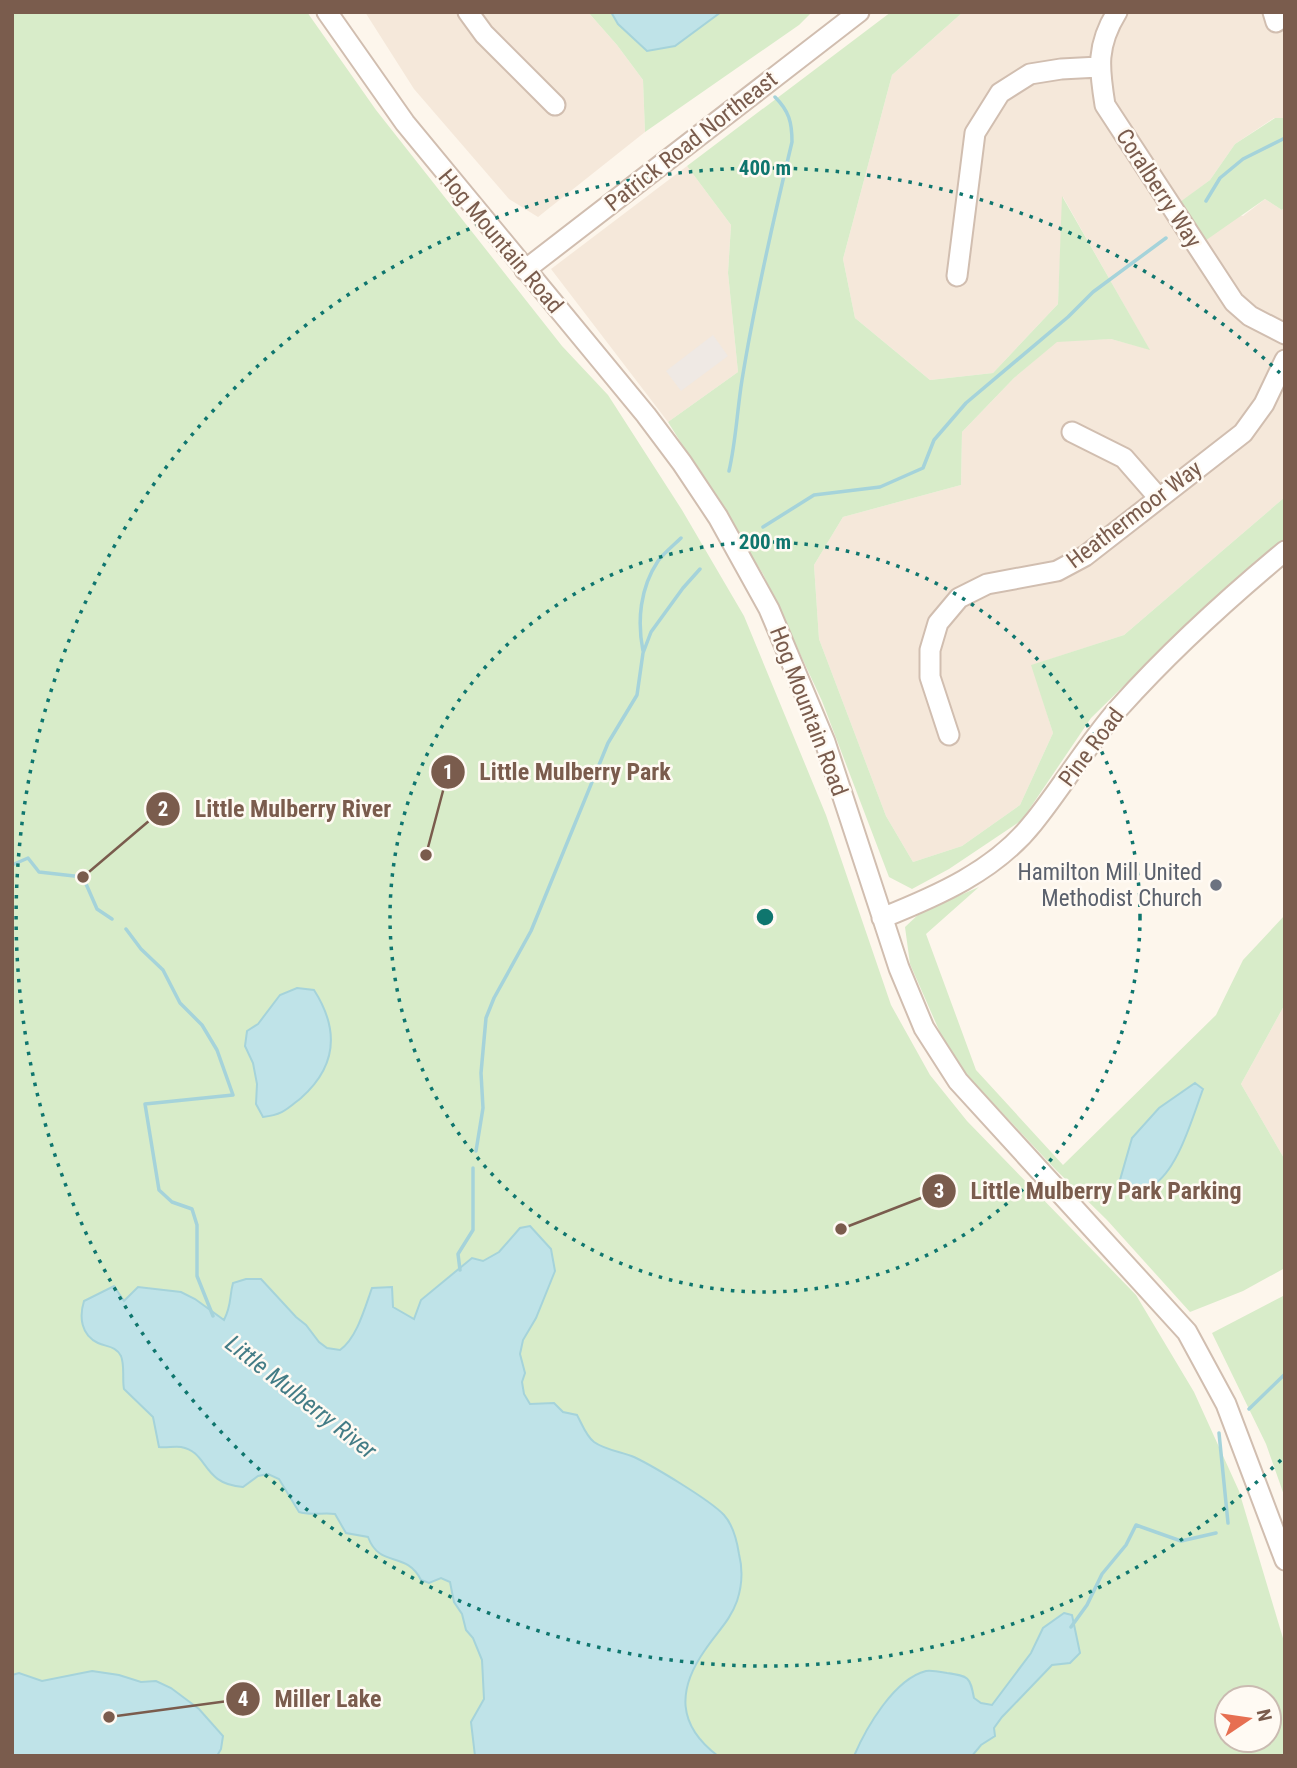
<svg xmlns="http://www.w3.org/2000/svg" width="1297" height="1768" viewBox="0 0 1297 1768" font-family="'Roboto Condensed',sans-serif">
<rect width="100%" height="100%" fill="#fdf6ec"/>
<!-- residential -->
<path fill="#f5e8da" d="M 365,12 L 588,12 L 617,45 L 643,80 L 645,132 L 538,217 L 509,199 L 414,89 Z
M 963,12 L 1285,12 L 1285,118 L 1274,118 L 1235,144 L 1210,180 L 1181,202 L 1243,216 L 1265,199 L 1282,210 L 1285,206 L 1285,497 L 1124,635 L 1032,665 L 1053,733 L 1020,805 L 962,846 L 913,862 L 886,816 L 819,639 L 814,565 L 843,517 L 961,485 L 962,432 L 1014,378 L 1057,341 L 1111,339 L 1149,349 L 1063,197 L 1058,304 L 993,373 L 930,380 L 855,318 L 843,259 L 892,75 Z
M 687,166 L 731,225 L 728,273 L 738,372 L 668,422 L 551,269 Z
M 1285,1004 L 1285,1160 L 1241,1084 Z"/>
<!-- industrial -->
<path fill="#efe9e4" d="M 713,335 L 728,356 L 681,391 L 666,371 Z"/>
<!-- green -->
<path fill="#d8ecc9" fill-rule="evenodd" d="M 12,12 L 307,12 L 376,110 L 562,346 L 608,395 L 682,510 L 744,616 L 826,815 L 891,1005 L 930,1075 L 967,1121 L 1136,1295 L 1194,1392 L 1239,1491 L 1285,1645 L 1285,1756 L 12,1756 ZM 1227,1698 L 1269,1698 L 1269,1740 L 1227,1740 Z
M 588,12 L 611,12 L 618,24 L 675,46 L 721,12 L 812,12 L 799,25 L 645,132 L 643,80 L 617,45 Z
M 891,12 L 963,12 L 892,75 L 843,259 L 855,318 L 930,380 L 993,373 L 1058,304 L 1062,196 L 1150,350 L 1111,339 L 1057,342 L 1014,378 L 962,432 L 961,485 L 843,517 L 814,565 L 819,639 L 886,816 L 913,862 L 962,846 L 1020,805 L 1053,733 L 1031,665 L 1124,635 L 1285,497 L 1285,540 L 1198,613 L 1091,718 L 1022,820 L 949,869 L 912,889 L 889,877 L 822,701 L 763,574 L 668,422 L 738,372 L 728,273 L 731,225 L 687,166 Z
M 1275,118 L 1285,118 L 1285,206 L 1282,210 L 1265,199 L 1202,243 L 1180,202 L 1210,180 L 1235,144 Z
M 979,887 L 926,934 L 976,1070 L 1063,1165 L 1216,1015 L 1243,960 L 1285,915 L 1285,1004 L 1241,1084 L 1285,1160 L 1285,1268 L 1243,1291 L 1190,1312 L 1107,1220 L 1056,1170 L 964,1072 L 942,1037 L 910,964 L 905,927 L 921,912 ZM 1126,1161 L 1139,1189 L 1120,1180 Z
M 1285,1295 L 1285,1498 L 1266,1444 L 1212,1333 Z"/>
<!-- water -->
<path fill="#bfe3e8" stroke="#a5d3da" stroke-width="2" d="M 611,12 L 721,12 L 675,46 L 647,51 L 618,24 Z
M 297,988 L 314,990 C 339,1029 337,1066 301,1098 C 286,1110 282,1115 263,1117 L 256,1104 L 257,1084 L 253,1063 L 245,1046 L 247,1031 L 258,1024 L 280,995 Z
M 1195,1083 L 1203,1089 C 1193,1116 1179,1166 1156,1183 C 1146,1190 1134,1188 1123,1186 L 1120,1180 L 1132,1138 L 1159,1108 Z
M 530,1226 L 551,1249 L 555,1271 L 536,1318 L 523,1340 L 520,1354 L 525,1373 L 522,1382 L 524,1394 L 530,1404 L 554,1403 L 563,1412 L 577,1415 C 582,1424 586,1436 594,1442 C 605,1450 622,1452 634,1457 C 653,1466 710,1500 724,1515 C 733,1525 737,1541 739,1554 C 743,1570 742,1586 737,1601 C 730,1621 716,1633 705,1650 C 677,1690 677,1725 718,1756 L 475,1756 L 471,1722 L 484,1699 L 482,1660 L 473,1638 L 466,1630 L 462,1614 L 454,1602 L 450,1582 L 441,1578 L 429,1583 L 421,1580 C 406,1550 380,1569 368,1537 L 346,1533 L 335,1514 C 323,1512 311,1516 299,1512 L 279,1479 L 268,1474 L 258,1476 L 243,1487 C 201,1484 209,1452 181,1447 C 174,1446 166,1448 159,1447 L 153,1417 L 124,1389 C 122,1379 125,1366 121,1356 C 116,1346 107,1347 98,1343 C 81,1335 79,1317 84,1301 L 114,1286 L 124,1301 L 138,1287 L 181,1292 L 195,1299 L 224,1320 C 232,1304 229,1298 233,1283 L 246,1279 L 261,1279 L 296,1317 L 306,1325 L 319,1342 L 327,1348 L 340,1350 C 357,1338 365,1307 372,1288 L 392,1287 L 393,1307 L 414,1319 L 421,1300 L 472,1258 L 483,1261 L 499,1252 L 520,1228 Z
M 1064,1613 L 1072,1615 L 1080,1653 L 1070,1663 L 1052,1665 L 1002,1717 L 994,1728 L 995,1736 L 981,1745 L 972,1756 L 854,1756 C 866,1728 894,1679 926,1671 C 932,1670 941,1672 947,1673 C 969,1676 970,1677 974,1698 L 981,1703 L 992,1705 L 1031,1653 L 1043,1628 Z
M 92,1671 L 119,1675 L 141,1682 L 156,1681 L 171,1688 L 199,1709 L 223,1736 L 221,1749 L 217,1756 L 12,1756 L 12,1675 L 19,1673 L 42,1681 Z"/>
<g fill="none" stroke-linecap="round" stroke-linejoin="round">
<!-- stream -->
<path stroke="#a5d3da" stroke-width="3.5" d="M 1206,201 L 1220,178 L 1243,159 L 1285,138
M 729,471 C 736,441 737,411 742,380 C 755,300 773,221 792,142 C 792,122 789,111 775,97
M 763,527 L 814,495 L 880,487 L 923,468 L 934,440 L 966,403 L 1068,317 L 1093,292 L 1166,238
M 643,651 C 637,621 640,588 658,561 C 664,553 674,545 681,538
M 12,865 L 28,858 L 39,872 L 83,877 L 97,909 L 112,919
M 126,929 L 141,949 L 163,970 L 180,1003 L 202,1025 L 217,1050 L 233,1095 L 145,1104 L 159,1190 L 172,1202 L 192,1209 L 197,1225 L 197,1276 L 213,1316
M 476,1151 L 483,1108 L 481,1073 L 486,1018 L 494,998 L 531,931 L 608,743 L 637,695 L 643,653 L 651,632 L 683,588 L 700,569
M 460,1270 L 458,1254 L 473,1230 L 473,1168
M 1249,1409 L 1285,1374
M 1219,1433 L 1228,1523
M 1071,1627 L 1087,1605 L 1102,1574 L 1126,1545 L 1136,1525 L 1181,1541 L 1216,1533"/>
<!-- minor casing -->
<g stroke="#d1beb0" stroke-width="23">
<path id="minor" d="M 327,12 L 405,123 L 646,415 L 682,463 L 718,517 L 769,609 L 825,742 L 899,968 L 924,1028 L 958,1081 L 1187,1332 L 1226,1404 L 1285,1560
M 468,12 L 484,34 L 555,105
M 1117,12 C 1096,46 1099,68 1105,105 L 1234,302 L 1250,316 L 1285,334
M 1273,12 L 1276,22
M 525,270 L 859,12
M 957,276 L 975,133 L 1000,93 L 1030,74 L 1061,69 L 1099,67
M 1072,432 L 1124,458 L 1158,497
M 949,735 L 930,677 L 930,650 L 938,623 L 959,598 L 987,584 L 1057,571 L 1085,556 L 1243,433 L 1264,404 L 1285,360
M 882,918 C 937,896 995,871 1033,823 C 1063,786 1088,743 1119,708 C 1170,651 1226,600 1285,551"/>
</g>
<!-- minor -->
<use href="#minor" stroke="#fff" stroke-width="19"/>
</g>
<!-- distance rings -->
<g fill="none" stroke="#0f766e" stroke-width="3.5" stroke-dasharray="3.5 7">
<circle cx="765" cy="917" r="375"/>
<path d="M1281 1460A749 749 0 1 1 1281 374"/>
</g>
<!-- markers -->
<circle fill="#6b7280" stroke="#fffaf3" stroke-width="2.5" cx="1216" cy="885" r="7"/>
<g text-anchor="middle" stroke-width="5" stroke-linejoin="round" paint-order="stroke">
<!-- street labels -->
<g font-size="23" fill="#7a5c4d" stroke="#fffaf3">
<text transform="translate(691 141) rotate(-38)" y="8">Patrick Road Northeast</text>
<text transform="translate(1159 188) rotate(57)" y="8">Coralberry Way</text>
<text transform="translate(501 241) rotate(50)" y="8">Hog Mountain Road</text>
<text transform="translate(1134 514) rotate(-37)" y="8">Heathermoor Way</text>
<text transform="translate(809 711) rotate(69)" y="8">Hog Mountain Road</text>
<text transform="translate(1091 747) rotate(-53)" y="8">Pine Road</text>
</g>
<!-- worship labels -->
<g font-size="23" fill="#5b616d" stroke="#fffaf3" text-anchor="end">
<text x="1202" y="880">Hamilton Mill United<tspan x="1202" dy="26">Methodist Church</tspan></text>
</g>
<!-- water labels -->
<g font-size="24" font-style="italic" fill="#437c86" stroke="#fffaf3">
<text transform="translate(301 1397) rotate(38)" y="8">Little Mulberry River</text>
</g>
</g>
<circle cx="765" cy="917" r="10" fill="#0f766e" stroke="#fffaf3" stroke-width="3.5"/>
<g font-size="21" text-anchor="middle" font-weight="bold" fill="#0f766e" stroke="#fffaf3" stroke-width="5" stroke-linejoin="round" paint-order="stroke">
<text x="765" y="175">400 m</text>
<text x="765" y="549">200 m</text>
</g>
<!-- callouts -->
<path fill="none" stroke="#7a5c4d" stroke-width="2.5" d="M426 855L448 772M83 877L163 809M841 1229L939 1191M109 1717L243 1699"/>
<g fill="#7a5c4d" stroke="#fffaf3" stroke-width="2.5">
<circle cx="426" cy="855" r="7"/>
<circle cx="83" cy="877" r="7"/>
<circle cx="841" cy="1229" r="7"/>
<circle cx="109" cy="1717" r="7"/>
<circle cx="448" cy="772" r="18"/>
<circle cx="163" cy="809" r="18"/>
<circle cx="939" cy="1191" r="18"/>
<circle cx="243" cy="1699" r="18"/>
</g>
<g font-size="21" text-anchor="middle" font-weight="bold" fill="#fff">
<text x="448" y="779">1</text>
<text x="163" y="816">2</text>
<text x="939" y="1198">3</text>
<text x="243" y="1706">4</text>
</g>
<g font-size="24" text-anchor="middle" font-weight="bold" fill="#7a5c4d" stroke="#fffaf3" stroke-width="5" stroke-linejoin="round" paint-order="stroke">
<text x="575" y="780">Little Mulberry Park</text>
<text x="293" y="817">Little Mulberry River</text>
<text x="1106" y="1199">Little Mulberry Park Parking</text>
<text x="328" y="1707">Miller Lake</text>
</g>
<!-- border -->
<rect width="1297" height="1768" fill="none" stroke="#7a5c4d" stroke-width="28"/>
<!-- north arrow -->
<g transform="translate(1248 1719) rotate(77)"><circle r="33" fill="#fffaf3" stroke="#cabbb1" stroke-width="2"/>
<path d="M0-5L12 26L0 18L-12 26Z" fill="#e76f51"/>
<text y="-10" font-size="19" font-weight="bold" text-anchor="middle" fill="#7a5c4d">N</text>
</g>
</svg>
